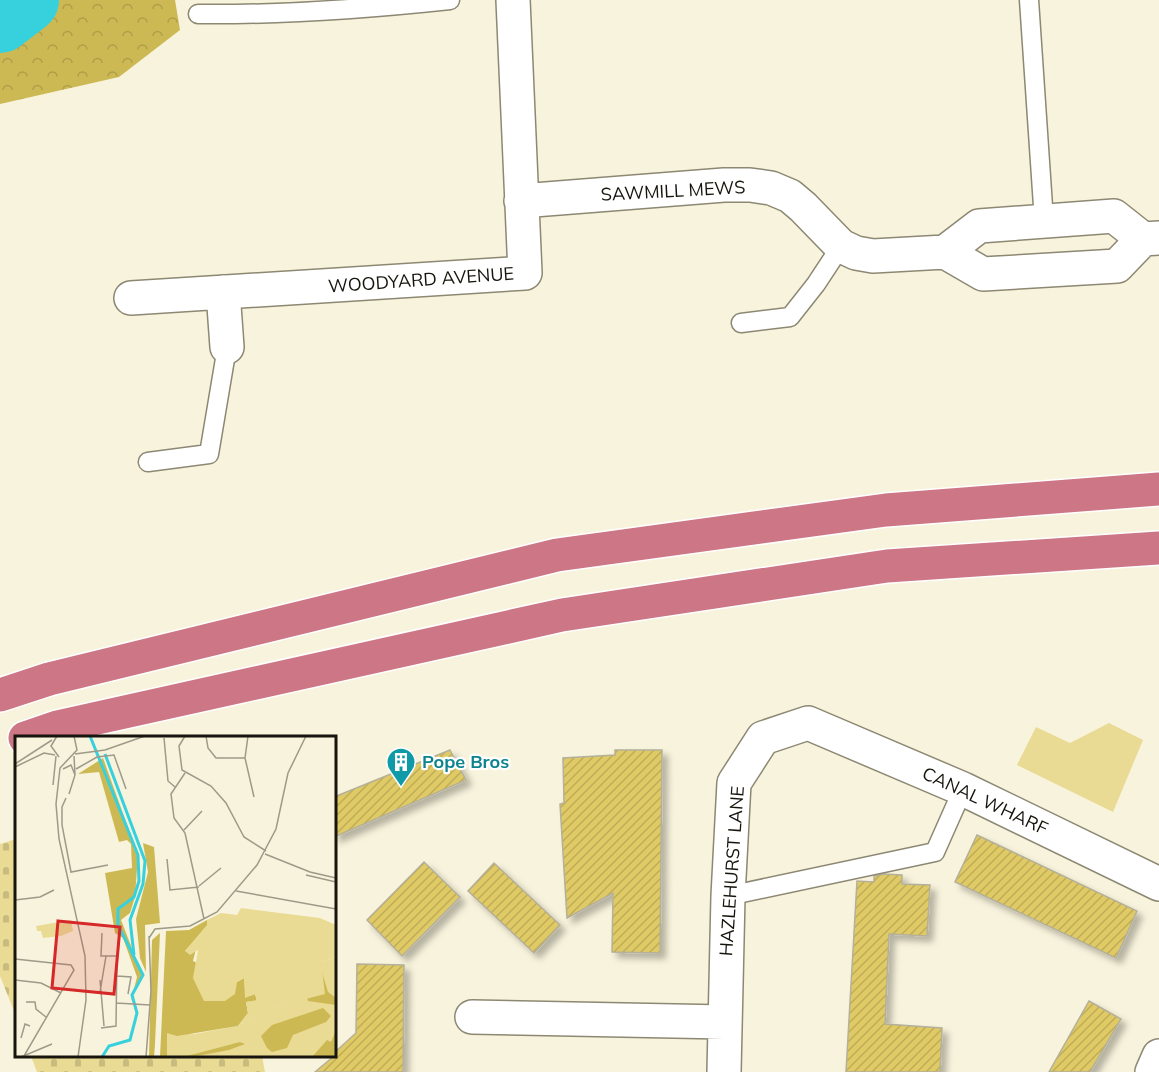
<svg xmlns="http://www.w3.org/2000/svg" width="1159" height="1072" viewBox="0 0 1159 1072" font-family="Mulish,sans-serif">
<defs>
<pattern id="forest-crowns" width="20" height="18" patternUnits="userSpaceOnUse" patternTransform="scale(1.5)"><rect width="20" height="18" fill="#cdb953"/><path d="M2 6a3 3 0 1 1 6 0M12 15a3 3 0 1 1 6 0" fill="none" stroke="#af9e47"/></pattern>
<pattern id="cemetery-stones" width="16" height="16" patternUnits="userSpaceOnUse" patternTransform="scale(1.5)"><rect width="16" height="16" fill="#eadb94"/><path d="M2 7V4a2 2 0 0 1 4 0v3zM10 15v-3a2 2 0 0 1 4 0v3z" fill="#c8bb7e"/></pattern>
<pattern id="building-hatch" width="6" height="6" patternUnits="userSpaceOnUse" patternTransform="scale(1.5)"><rect width="6" height="6" fill="#dfca66"/><path d="M-1 1l2-2M0 6l6-6M5 7l2-2" fill="none" stroke="#bfad57"/></pattern>
<filter id="shadow"><feDropShadow dx="5.5" dy="5.5" stdDeviation="3" flood-color="#0004"/></filter>
</defs>
<rect width="100%" height="100%" fill="#f8f3dc"/>
<!-- forest -->
<path fill="url(#forest-crowns)" d="M 0,0 L 175,0 L 180,30 L 119,77 L 0,104 Z"/>
<!-- cemetery -->
<path fill="url(#cemetery-stones)" d="M 16,839 L 16,1016 L 0,976 L 0,844 Z
M 31,1056 L 262,1056 L 265,1072 L 37,1072 Z"/>
<!-- park -->
<path fill="#eadb94" d="M 1109,723 L 1143,740 L 1113,812 L 1017,765 L 1036,727 L 1070,743 Z"/>
<g fill="none" stroke-linecap="round" stroke-linejoin="round">
<!-- river -->
<path stroke="#36d1dd" stroke-width="66" d="M 0,20 L 26,0"/>
</g>
<!-- building -->
<path fill="url(#building-hatch)" stroke="#b5b09a" stroke-width="1.5" filter="url(#shadow)" d="M 450,750 L 466,780 L 334,837 L 334,797 Z
M 615,750 L 662,750 L 660,953 L 612,952 L 613,893 L 567,918 L 560,804 L 564,803 L 563,758 L 615,755 Z
M 977,835 L 1137,911 L 1116,958 L 955,882 Z
M 424,862 L 460,897 L 402,956 L 367,920 Z
M 494,863 L 560,925 L 534,953 L 468,891 Z
M 884,874 L 902,875 L 902,884 L 930,885 L 927,936 L 889,934 L 885,1024 L 942,1028 L 940,1072 L 846,1072 L 857,881 L 874,882 L 874,876 Z
M 357,964 L 404,965 L 403,1072 L 315,1072 L 334,1056 L 334,1053 L 356,1033 Z
M 1089,1001 L 1121,1019 L 1090,1072 L 1049,1072 Z"/>
<g fill="none" stroke-linecap="round" stroke-linejoin="round">
<!-- lane casing -->
<g stroke="#8c8873" stroke-width="21">
<path id="lane" d="M 1029,0 L 1044,221
M 198,14 C 282,15 366,9 450,0
M 741,323 L 790,317 L 816,284 L 841,246
M 148,462 L 209,454 L 227,347
M 728,896 L 935,852 L 963,789"/>
</g>
<!-- street casing -->
<g stroke="#8c8873" stroke-width="36">
<path id="street" d="M 521,201 L 724,185 L 750,185 L 771,188 L 790,196 L 803,207 L 841,246 L 856,253 L 873,256 L 945,252 L 983,274 L 1117,266 L 1143,239
M 945,252 L 979,226 L 1114,216 L 1143,239 L 1159,238
M 223,292 L 227,347
M 131,298 L 525,273 L 513,0
M 472,1017 L 725,1022
M 724,1072 L 728,896 L 734,783 L 763,738 L 808,723 L 963,789 L 1159,884
M 1152,1072 L 1159,1056"/>
</g>
<!-- highway casing -->
<g stroke="#fff" stroke-width="36">
<path id="highway" d="M 0,695 L 49,679 L 557,555 L 886,510 L 1159,489
M 25,738 L 57,727 L 562,615 L 887,566 L 1159,548"/>
</g>
<!-- lane -->
<use href="#lane" stroke="#fff" stroke-width="18"/>
<!-- street -->
<use href="#street" stroke="#fff" stroke-width="33"/>
<!-- highway -->
<use href="#highway" stroke="#cd7685" stroke-width="33"/>
</g>
<!-- icons -->
<defs>
<g id="building-pin" transform="scale(1.5)"><path d="M0 17L-7.5 6A9.5 9.5 0 1 1 7.5 6Z" fill="#0f9aa8" stroke="#fff"/><path d="M-4-6H4V6H1V3H-1V6H-4ZM-2.5-4.3h1.7v1.8h-1.7ZM.8-4.3h1.7v1.8H.8ZM-2.5-1h1.7V.8h-1.7ZM.8-1h1.7V.8H.8Z" fill="#fff"/></g>
</defs>
<g fill-rule="evenodd">
<use href="#building-pin" x="401" y="762"/>
</g>
<g text-anchor="middle" stroke-width="4.5" stroke-linejoin="round" paint-order="stroke">
<!-- street labels -->
<g font-size="18" fill="#16140c" stroke="#fff">
<text transform="translate(673 191) rotate(-3)" y="6">SAWMILL MEWS</text>
<text transform="translate(421 280) rotate(-4)" y="6">WOODYARD AVENUE</text>
<text transform="translate(985 801) rotate(25)" y="6">CANAL WHARF</text>
<text transform="translate(732 871) rotate(-86)" y="6">HAZLEHURST LANE</text>
</g>
<!-- culture labels -->
<g font-size="18" font-weight="bold" fill="#0d838f" stroke="#fff" text-anchor="start">
<text x="422" y="768">Pope Bros</text>
</g>
</g>
<!-- overview -->
<g transform="translate(15 736)">
<rect width="321" height="321" fill="#f8f3dc"/>
<path d="M 321,221 L 321,321 L 149,321 L 152,296 L 179,298 L 223,290 L 251,273 L 304,259 L 306,226 Z" fill="#eadb94"/>
<path d="M 88,22 L 123,119 L 120,161 L 115,177 L 106,184 L 127,238 L 116,265 L 122,241 L 108,202 L 100,197 L 90,137 L 117,132 L 116,108 L 112,104 L 104,106 L 84,36 L 63,38 ZM 128,107 L 139,111 L 145,187 L 130,189 L 131,236 L 125,222 L 121,183 L 133,136 ZM 192,184 L 193,189 L 170,215 L 181,213 L 178,225 L 222,246 L 229,242 L 231,261 L 240,258 L 242,265 L 231,266 L 233,277 L 223,290 L 162,300 L 152,297 L 152,321 L 145,321 L 151,195 L 174,194 ZM 145,197 L 140,308 L 139,321 L 134,321 L 137,204 ZM 305,230 L 313,256 L 321,262 L 321,269 L 293,265 L 290,255 ZM 308,272 L 316,280 L 311,286 L 278,299 L 272,312 L 257,316 L 252,312 L 246,300 L 257,289 ZM 321,294 L 321,321 L 297,321 L 312,304 L 316,306 ZM 225,306 L 230,308 L 214,314 L 177,321 L 168,321 Z" fill="#cdb953"/>
<path d="M 56,184 L 58,195 L 46,200 L 28,202 L 26,195 L 22,195 L 21,190 Z" fill="#eadb94"/>
<path d="M 226,172 L 305,182 L 321,189 L 321,221 L 306,226 L 310,258 L 252,273 L 223,290 L 233,277 L 231,266 L 242,264 L 240,258 L 230,262 L 229,242 L 222,246 L 220,258 L 210,265 L 189,265 L 178,242 L 183,214 L 175,219 L 170,215 L 192,189 L 192,184 L 206,177 L 222,179 Z" fill="#eadb94"/>
<path fill="none" stroke="#36d1dd" stroke-width="3" d="M 75,0 L 123,119 L 124,145 L 119,161 L 103,173 L 103,189 L 128,239 L 117,259 L 122,277 L 115,304 L 94,310 L 87,321M 90,18 L 130,125 L 128,148 L 115,184 L 119,219"/>
<path fill="none" stroke="#9e9a89" stroke-width="1.5" d="M 42,0 L 36,10 L 44,21M 59,0 L 62,14 L 45,32 L 41,68 L 44,103 L 70,220 L 71,264 L 63,321M 170,0 L 164,10 L 167,34 L 196,50 L 211,67 L 229,101 L 251,115M 191,0 L 193,12 L 201,22 L 230,22M 233,0 L 230,22 L 239,61M 149,2 L 153,45 L 160,51M 60,18 L 90,14 L 130,0M 0,28 L 37,4M 0,31 L 29,17 L 40,19M 48,33 L 56,29 L 60,39M 61,33 L 82,21 L 99,19 L 111,53M 170,37 L 156,58 L 159,82 L 170,97 L 189,183M 38,49 L 41,20M 54,58 L 60,39 L 59,20M 51,62 L 47,71 L 47,89 L 56,136 L 93,129M 169,94 L 187,75M 250,118 L 295,136 L 321,142M 152,123 L 155,154 L 184,151M 291,139 L 321,146M 184,150 L 206,132M 221,155 L 321,173M 0,164 L 25,161 L 39,154M 87,197 L 86,220 L 103,220M 134,202 L 140,193 L 175,190 L 202,176 L 242,129 L 261,93 L 273,37 L 291,0M 0,223 L 56,229 L 59,234 L 9,320M 102,240 L 116,241 L 113,258M 0,244 L 26,247 L 46,257M 85,244 L 89,290M 85,256 L 91,220M 11,266 L 20,266 L 21,273 L 31,281M 101,267 L 135,269M 86,292 L 101,290 L 102,219M 6,302 L 10,288 L 15,290M 6,321 L 37,308M 131,321 L 136,255 L 134,200"/>
<path fill="#d62828" fill-opacity="0.15" stroke="#d62828" stroke-width="3" d="M 43,185 L 105,191 L 99,258 L 37,252 Z"/>
<rect width="321" height="321" fill="none" stroke="#16140c" stroke-width="3"/>
</g>
</svg>
